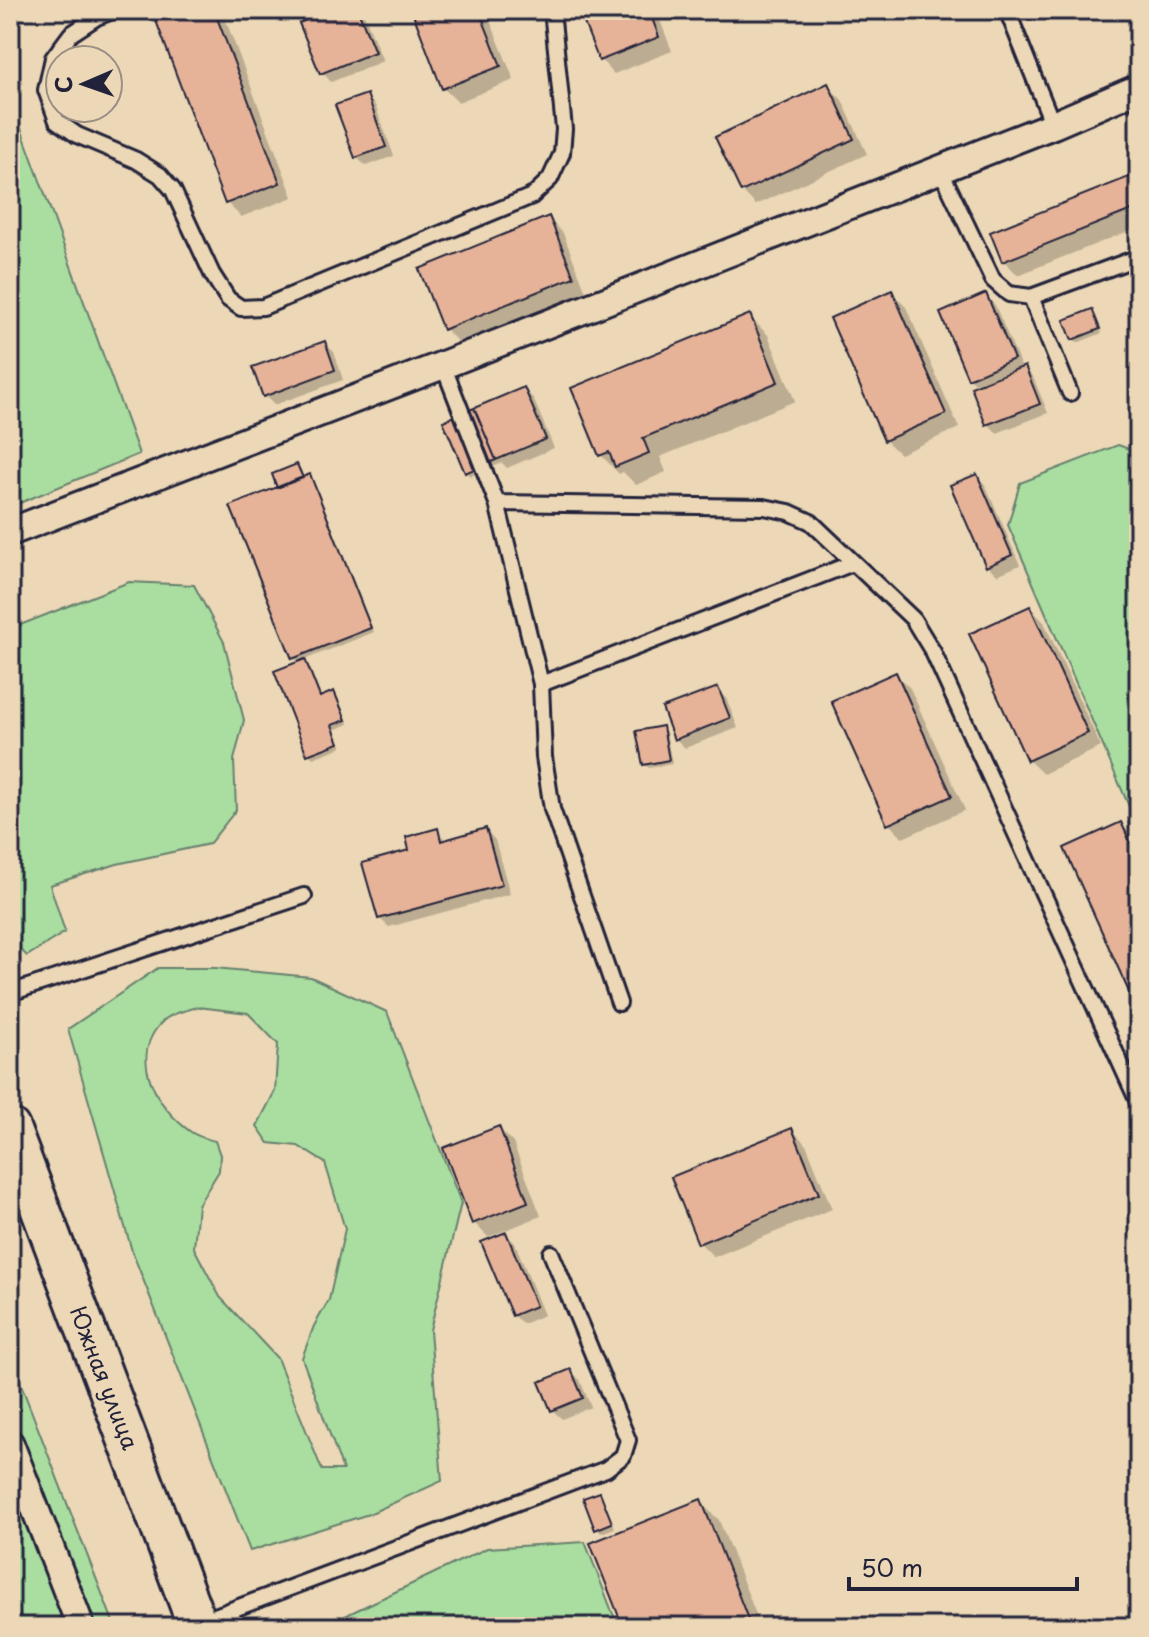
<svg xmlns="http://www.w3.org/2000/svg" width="1149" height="1637" viewBox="0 0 1149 1637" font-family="'Playpen Sans',sans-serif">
<rect width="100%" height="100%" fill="#ecd8b6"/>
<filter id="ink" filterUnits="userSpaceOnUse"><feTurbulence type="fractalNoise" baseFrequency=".0125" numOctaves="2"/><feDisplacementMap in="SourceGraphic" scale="16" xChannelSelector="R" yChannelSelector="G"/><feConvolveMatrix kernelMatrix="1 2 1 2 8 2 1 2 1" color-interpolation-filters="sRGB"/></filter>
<g filter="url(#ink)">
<!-- green -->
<path fill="#aadea0" stroke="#66806e" stroke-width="2" fill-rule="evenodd" d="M 10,98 L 139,454 L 10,507 Z
M 1118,445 L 1132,450 L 1139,467 L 1139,842 L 1128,823 L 1134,818 L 1008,525 L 1020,483 Z
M 129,582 L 194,585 L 224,642 L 244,720 L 234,760 L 236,810 L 209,844 L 117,864 L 50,885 L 65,932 L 27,956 L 10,939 L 10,629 Z
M 158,968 L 215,968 L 311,977 L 387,1012 L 461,1203 L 430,1330 L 442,1481 L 369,1514 L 250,1551 L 132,1251 L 68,1029 ZM 198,1007 L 248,1013 L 278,1044 L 275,1091 L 257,1126 L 269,1143 L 298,1146 L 325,1163 L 345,1229 L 329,1300 L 314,1326 L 302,1358 L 343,1470 L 322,1470 L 277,1358 L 220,1297 L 194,1248 L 198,1205 L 219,1171 L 220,1155 L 215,1141 C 207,1139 198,1137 191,1132 C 156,1108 127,1056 163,1021 C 171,1013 188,1010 198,1007 Z
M 10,1356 L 115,1627 L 10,1627 Z
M 585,1542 L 618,1627 L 325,1627 L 351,1613 L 487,1548 Z"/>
<!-- shadow -->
<path fill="#0003" d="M 181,10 L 220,10 L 223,13 L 293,197 L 241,217 L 227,203 Z
M 337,10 L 361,10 L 363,12 L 383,61 L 331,82 L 322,72 Z
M 421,10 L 486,10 L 514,80 L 458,102 L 443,88 Z
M 581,10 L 656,10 L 672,51 L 614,74 L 600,59 Z
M 828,86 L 842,100 L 867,154 L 756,205 L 742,191 Z
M 366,96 L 375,105 L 394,156 L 366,166 L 356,157 Z
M 1139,175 L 1139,227 L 1018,275 L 1004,261 Z
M 549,219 L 563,233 L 586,292 L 459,343 L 445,329 Z
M 892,293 L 906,307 L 959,428 L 900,454 L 885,440 Z
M 986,296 L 995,305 L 1022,369 L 1024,368 L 1033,377 L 1048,413 L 997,433 L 988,424 L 978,386 L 970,378 Z
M 1091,312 L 1096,316 L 1102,333 L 1077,343 L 1073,339 Z
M 749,316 L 768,335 L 795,401 L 660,457 L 666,472 L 636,485 L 623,472 L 619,474 L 601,455 Z
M 324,343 L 334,352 L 343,380 L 274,405 L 265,396 Z
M 523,389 L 533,398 L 554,448 L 507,468 L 502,463 L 471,476 L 467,472 Z
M 297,466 L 301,470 L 304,479 L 310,477 L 314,481 L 374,632 L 304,660 L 309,665 L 322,698 L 334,694 L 338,698 L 349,724 L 334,730 L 342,747 L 313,758 L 309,754 L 299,663 L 293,658 L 280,489 Z
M 977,476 L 986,486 L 1020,565 L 997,575 L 988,566 Z
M 1030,608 L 1044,622 L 1101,747 L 1043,774 L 1028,760 Z
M 895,674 L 910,688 L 965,810 L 903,838 L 889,824 L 834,702 Z
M 717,689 L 726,698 L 738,728 L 685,748 L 676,739 Z
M 662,728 L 666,732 L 672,764 L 649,768 L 644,764 Z
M 1121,824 L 1139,842 L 1139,1009 Z
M 486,830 L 495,840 L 510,894 L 389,927 L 379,918 L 412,851 L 437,831 L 446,840 Z
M 499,1128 L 513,1143 L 541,1216 L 488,1237 L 473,1222 Z
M 792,1130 L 806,1144 L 832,1209 L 714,1257 L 700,1243 Z
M 506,1234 L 515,1243 L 544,1315 L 523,1324 L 513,1315 Z
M 571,1371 L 580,1380 L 591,1407 L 562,1419 L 552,1410 Z
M 599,1494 L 603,1498 L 615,1528 L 601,1533 L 597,1529 Z
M 700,1502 L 719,1520 L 761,1627 L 625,1627 Z"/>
<!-- building -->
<path fill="#e6b398" stroke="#22223b" stroke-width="2" d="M 175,10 L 214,10 L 280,183 L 225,204 L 155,18 Z
M 331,10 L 358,10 L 375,52 L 320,74 L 299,23 Z
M 415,10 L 479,10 L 501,66 L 442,89 L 412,11 Z
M 579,10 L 649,10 L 659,37 L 599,61 Z
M 828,83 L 854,139 L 741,192 L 715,137 Z
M 367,94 L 386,147 L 355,158 L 335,105 Z
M 1139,173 L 1139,207 L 1002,262 L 990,232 Z
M 549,216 L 574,277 L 443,330 L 419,269 Z
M 892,290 L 946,414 L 884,441 L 830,318 Z
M 986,293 L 1014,359 L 968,379 L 940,313 Z
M 1092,309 L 1100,329 L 1072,340 L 1064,320 Z
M 750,314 L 778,382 L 643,438 L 649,453 L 615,467 L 609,452 L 599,456 L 571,388 Z
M 325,341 L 335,370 L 263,397 L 252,367 Z
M 1025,366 L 1040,404 L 986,425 L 971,387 Z
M 524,387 L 546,439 L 496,460 L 474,408 Z
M 474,408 L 496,460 L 465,473 L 443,421 Z
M 297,464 L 303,478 L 277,488 L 272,474 Z
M 310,474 L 371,628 L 292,659 L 230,506 Z
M 977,474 L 1012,555 L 986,567 L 950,485 Z
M 1030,606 L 1088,733 L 1027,761 L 969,634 Z
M 305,659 L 320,697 L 334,691 L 346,720 L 332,725 L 339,743 L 307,755 L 274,671 Z
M 896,672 L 952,796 L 887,825 L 831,701 Z
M 718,687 L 730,718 L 674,740 L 662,708 Z
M 663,726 L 669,760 L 643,765 L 636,731 Z
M 1121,822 L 1139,861 L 1139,1014 L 1064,848 Z
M 438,828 L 441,841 L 486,828 L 502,885 L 378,919 L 362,863 L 409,850 L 406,837 Z
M 499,1126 L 528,1202 L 472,1224 L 443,1148 Z
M 792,1128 L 819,1194 L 698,1244 L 671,1177 Z
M 506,1232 L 536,1306 L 512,1316 L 481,1242 Z
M 571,1369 L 583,1398 L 551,1411 L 539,1382 Z
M 600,1492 L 612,1523 L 595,1530 L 583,1498 Z
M 701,1499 L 751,1627 L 623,1627 L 590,1543 Z"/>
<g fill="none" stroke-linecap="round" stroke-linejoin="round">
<!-- lane casing -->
<g stroke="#22223b" stroke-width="20">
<path id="lane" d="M 115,10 L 97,17 L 71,34 L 53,58 L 46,90 L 57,121 L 77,135 L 136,160 L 160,175 L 173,190 L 212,274 L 228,299 L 241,308 L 263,307 L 532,196 L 550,179 L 562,153 L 564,129 L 552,10
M 1007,10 L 1053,125
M 940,169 L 993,280 L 1009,294 L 1031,297 L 1139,257
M 1031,297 L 1070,393
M 443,365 L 497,503
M 541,684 L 853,563
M 10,993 L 304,896
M 619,1003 L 552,809 L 544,757 L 541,684 L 497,503 L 764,507 L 789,512 L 811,522 L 913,619 L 933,652 L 1139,1104
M 199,1622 L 606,1469 L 623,1456 L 628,1440 L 551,1253"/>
</g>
<!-- street casing -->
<g stroke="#22223b" stroke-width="32">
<path id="street" d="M 10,532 L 443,365 L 1053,125 L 1139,88
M 10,1444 L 81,1627"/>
</g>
<!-- secondary casing -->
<g stroke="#22223b" stroke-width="44">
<path id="secondary" d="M 10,1128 L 198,1627"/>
</g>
<!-- lane -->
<use href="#lane" stroke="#ecd8b6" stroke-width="14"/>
<!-- street -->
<use href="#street" stroke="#ecd8b6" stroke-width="26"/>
<!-- secondary -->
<use href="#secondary" stroke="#ecd8b6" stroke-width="38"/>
</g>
</g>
<g text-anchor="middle" stroke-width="6" stroke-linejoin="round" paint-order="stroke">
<!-- street labels -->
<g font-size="22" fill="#22223b" stroke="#ecd8b6">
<text transform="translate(104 1378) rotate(69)" y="8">Южная улица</text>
</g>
</g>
<!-- margin -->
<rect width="1149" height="1637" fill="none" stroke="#ecd8b6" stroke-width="40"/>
<rect x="20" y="20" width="1109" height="1597" fill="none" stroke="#22223b" stroke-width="3" filter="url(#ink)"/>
<!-- north arrow -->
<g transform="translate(84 84) rotate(268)"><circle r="38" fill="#ecd8b6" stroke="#9b8f85" stroke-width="2"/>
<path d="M0-6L14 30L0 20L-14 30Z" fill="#22223b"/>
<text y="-12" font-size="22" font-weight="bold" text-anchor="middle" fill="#22223b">С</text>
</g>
<!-- scale -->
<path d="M849 1577v12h228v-12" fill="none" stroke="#22223b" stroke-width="4"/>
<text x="861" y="1577" font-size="24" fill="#22223b" stroke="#ecd8b6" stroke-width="6" paint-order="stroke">50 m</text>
</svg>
